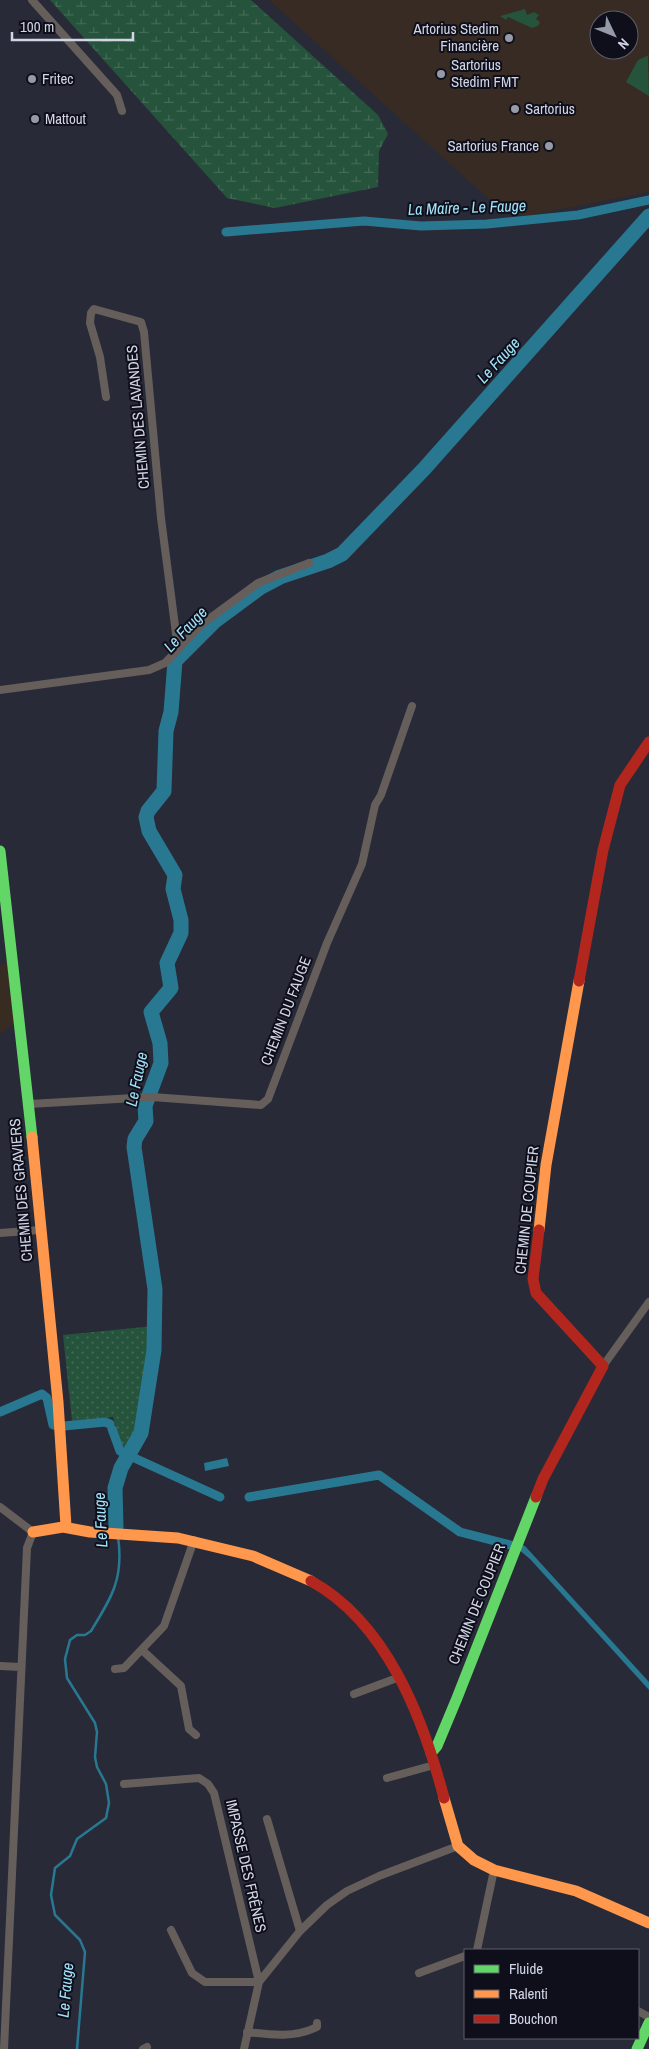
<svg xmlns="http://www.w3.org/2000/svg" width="649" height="2049" viewBox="0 0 649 2049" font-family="'Archivo Narrow',sans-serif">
<defs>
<pattern id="wetland-marsh" width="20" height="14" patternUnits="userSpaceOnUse" patternTransform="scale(1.25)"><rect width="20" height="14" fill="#25533b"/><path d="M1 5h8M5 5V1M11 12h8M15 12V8" fill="none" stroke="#446b57"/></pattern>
<pattern id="park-dots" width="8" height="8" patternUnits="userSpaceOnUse" patternTransform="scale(1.25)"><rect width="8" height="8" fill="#25533b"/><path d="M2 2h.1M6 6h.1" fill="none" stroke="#446b57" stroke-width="1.8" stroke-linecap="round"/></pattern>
</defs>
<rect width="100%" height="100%" fill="#282a37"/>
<!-- commercial -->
<path fill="#382b23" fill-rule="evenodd" d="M 269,0 L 649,0 L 649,192 L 525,216 L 503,212 ZM 599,20 L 629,20 L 629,50 L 599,50 Z"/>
<!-- education -->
<path fill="#382c22" d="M 7,961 L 15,1023 L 0,1034 L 0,966 Z"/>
<!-- grass -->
<path fill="#25533b" d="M 525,9 L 527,15 L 534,12 L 539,15 L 536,19 L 540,22 L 538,26 L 532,28 L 508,17 L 506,20 L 500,16 Z
M 649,55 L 648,58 L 649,96 L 626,82 L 638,60 Z"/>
<!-- wetland -->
<path fill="url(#wetland-marsh)" d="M 50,0 L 251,0 L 378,115 L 388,134 L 379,151 L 378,187 L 275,208 L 227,198 Z"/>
<!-- park -->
<path fill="url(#park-dots)" d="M 154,1326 C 153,1368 149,1416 127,1452 L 120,1447 L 113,1417 L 72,1421 L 63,1335 Z"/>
<!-- water -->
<path fill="#297892" d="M 227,1458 L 229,1466 L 205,1471 L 204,1463 Z
M 520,1544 L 525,1546 L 649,1682 L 649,1690 L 530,1559 L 518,1549 Z"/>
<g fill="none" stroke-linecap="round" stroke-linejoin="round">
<!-- stream -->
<path stroke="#297892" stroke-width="2.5" d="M 77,2049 L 85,1952 L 80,1940 L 55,1915 L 51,1895 L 55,1868 L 70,1856 L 77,1839 L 106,1818 L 109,1803 L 106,1784 L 97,1767 L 95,1757 L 97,1732 L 95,1723 L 67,1678 L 65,1659 L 70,1640 L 77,1635 L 85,1635 L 91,1631 C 112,1597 124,1578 118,1537"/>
<!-- canal -->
<path stroke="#297892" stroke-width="9" d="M 226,232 L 364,221 L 421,226 L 487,224 L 578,215 L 649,200
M 0,1412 L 42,1394 L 47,1398 L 53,1425 L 57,1426
M 64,1426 L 105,1422 L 110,1424
M 112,1429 L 120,1451 L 126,1454
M 130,1456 L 220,1497
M 249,1497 L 379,1475 L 460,1532 L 514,1546"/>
<!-- river -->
<path stroke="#297892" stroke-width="15" d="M 116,1527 L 115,1488 L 121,1468 L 141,1433 L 154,1350 L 155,1289 L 134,1147 L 135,1139 L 146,1121 L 145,1106 L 161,1063 L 160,1043 L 151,1012 L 171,988 L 167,963 L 181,933 L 181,920 L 173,889 L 175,875 L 149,831 L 146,817 L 148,811 L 164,791 L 166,731 L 171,712 L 175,661 L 215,621 L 261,587 L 280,577 L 328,561 L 342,554 L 424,469 L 649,216"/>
<!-- street -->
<path stroke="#655e5b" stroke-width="8" d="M 32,0 L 117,95 L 122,111
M 106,397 L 100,357 L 90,323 L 91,313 L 94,309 L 141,322 L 144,332 L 161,518 L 178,649
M 0,690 L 149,670 L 165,663 L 202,624 L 258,583 L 309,563
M 29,1104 L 152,1097 L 261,1105 L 268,1099 L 327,943 L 362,864 L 375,805 L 381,795 L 412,706
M 0,1233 L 40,1230
M 603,1366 L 649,1302
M 0,1507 L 33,1532 L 27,1548 L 4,2049
M 142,1650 L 181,1686 L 189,1729 L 196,1735
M 0,1666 L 21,1667
M 115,1669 L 124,1668 L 164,1626 L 194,1540
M 354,1694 L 397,1678
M 387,1778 L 434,1765
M 124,1784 L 199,1778 L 208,1784 L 214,1793 L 259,1982 L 205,1982 L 192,1973 L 171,1930
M 267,1819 L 300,1931
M 477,1950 L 494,1870
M 419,1973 L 465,1956
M 638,2011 L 649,2017
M 247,2032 C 272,2035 294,2038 317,2027 L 317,2023
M 143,2049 L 147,2047
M 244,2049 L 259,1982 L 300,1931 L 327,1905 L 347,1891 L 379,1876 L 458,1846"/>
<!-- fast -->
<path stroke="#63d668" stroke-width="11" d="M 0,851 L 32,1137
M 431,1753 L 437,1746 L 457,1698 L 536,1497
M 637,2049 L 649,2023"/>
<!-- slow -->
<path stroke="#ff974d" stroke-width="11" d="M 32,1137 L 58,1402 L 66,1526
M 539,1230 L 546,1165 L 579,981
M 33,1532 L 63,1527 L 90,1532 L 178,1538 L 253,1556 L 311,1581
M 444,1798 L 458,1846 L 474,1860 L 494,1870 L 576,1891 L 649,1923"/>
<!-- jam -->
<path stroke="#b3261e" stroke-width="11" d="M 579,981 L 603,850 L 620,785 L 649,742
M 536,1497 L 543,1479 L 603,1366 L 536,1293 L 533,1279 L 539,1230
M 311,1581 C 387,1623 423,1718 444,1798"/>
</g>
<!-- markers -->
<g fill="#9699a8" stroke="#0e0f1a" stroke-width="2">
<circle cx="509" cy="38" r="5"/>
<circle cx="441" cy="74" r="5"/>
<circle cx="32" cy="79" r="5"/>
<circle cx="515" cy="109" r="5"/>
<circle cx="35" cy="119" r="5"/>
<circle cx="549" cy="146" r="5"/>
</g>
<g text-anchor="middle" stroke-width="4" stroke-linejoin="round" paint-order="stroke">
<!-- poi labels -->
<g font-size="15" fill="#d2d5e5" stroke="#0e0f1a" text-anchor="start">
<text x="499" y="34" text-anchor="end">Artorius Stedim<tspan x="499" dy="17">Financière</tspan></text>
<text x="451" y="70">Sartorius<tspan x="451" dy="17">Stedim FMT</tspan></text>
<text x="42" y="84">Fritec</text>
<text x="525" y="114">Sartorius</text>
<text x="45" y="124">Mattout</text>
<text x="539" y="151" text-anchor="end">Sartorius France</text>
</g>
<!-- street labels -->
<g font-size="15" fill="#d2d5e5" stroke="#0e0f1a">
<text transform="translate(138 417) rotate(-95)" y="5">CHEMIN DES LAVANDES</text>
<text transform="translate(286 1011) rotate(-69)" y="5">CHEMIN DU FAUGE</text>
<text transform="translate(21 1190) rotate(-95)" y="5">CHEMIN DES GRAVIERS</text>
<text transform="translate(527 1210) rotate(-84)" y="5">CHEMIN DE COUPIER</text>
<text transform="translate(477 1604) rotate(-68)" y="5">CHEMIN DE COUPIER</text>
<text transform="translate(246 1866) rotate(77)" y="5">IMPASSE DES FRÊNES</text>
</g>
<!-- water labels -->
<g font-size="16" font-style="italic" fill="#a3e3fa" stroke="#0e0f1a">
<text transform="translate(467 207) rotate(-2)" y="6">La Maïre - Le Fauge</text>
<text transform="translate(498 360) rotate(-48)" y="6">Le Fauge</text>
<text transform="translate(185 629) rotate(-47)" y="6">Le Fauge</text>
<text transform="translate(136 1079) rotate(-78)" y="6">Le Fauge</text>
<text transform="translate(100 1520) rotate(-93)" y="6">Le Fauge</text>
<text transform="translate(65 1990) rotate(-85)" y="6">Le Fauge</text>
</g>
</g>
<!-- legend -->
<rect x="464" y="1949" width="175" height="90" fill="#0e0f1a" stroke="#5c5e6b"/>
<rect x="474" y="1965" width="25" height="8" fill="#63d668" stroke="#5c5e6b"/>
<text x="509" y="1974" font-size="15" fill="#d2d5e5">Fluide</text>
<rect x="474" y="1990" width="25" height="8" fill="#ff974d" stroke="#5c5e6b"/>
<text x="509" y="1999" font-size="15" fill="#d2d5e5">Ralenti</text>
<rect x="474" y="2015" width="25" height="8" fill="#b3261e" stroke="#5c5e6b"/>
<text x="509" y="2024" font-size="15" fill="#d2d5e5">Bouchon</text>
<!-- north arrow -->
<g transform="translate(614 35) rotate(133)"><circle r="24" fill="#0e0f1a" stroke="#5c5e6b"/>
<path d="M0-4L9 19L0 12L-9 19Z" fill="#9699a8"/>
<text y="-8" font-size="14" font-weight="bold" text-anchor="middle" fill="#d2d5e5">N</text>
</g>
<!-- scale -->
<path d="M12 32v8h121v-8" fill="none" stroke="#d2d5e5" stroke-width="2.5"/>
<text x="20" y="32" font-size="15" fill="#d2d5e5" stroke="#0e0f1a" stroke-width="4" paint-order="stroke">100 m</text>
</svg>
